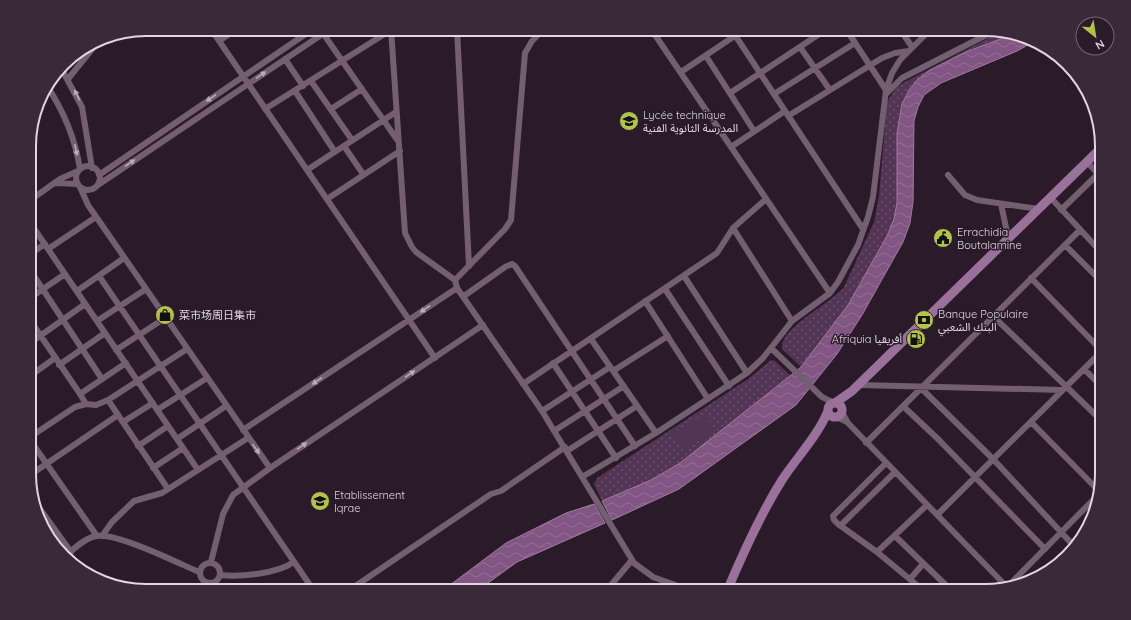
<svg xmlns="http://www.w3.org/2000/svg" width="1131" height="620" viewBox="0 0 1131 620" font-family="Quicksand,'Noto Sans Arabic','Noto Sans SC',sans-serif">
<defs>
<pattern id="grass-dots" width="8" height="8" patternUnits="userSpaceOnUse"><rect width="8" height="8" fill="#543454"/><path d="M2 2h.1M6 6h.1" fill="none" stroke="#6c516c" stroke-width="1.8" stroke-linecap="round"/></pattern>
<pattern id="water-waves" width="16" height="10" patternUnits="userSpaceOnUse"><rect width="16" height="10" fill="#825683"/><path d="M0 5q4-4 8 0t8 0" fill="none" stroke="#936e94"/></pattern>
</defs>
<rect width="100%" height="100%" fill="#2a1a2a"/>
<!-- grass -->
<path fill="url(#grass-dots)" d="M 1000,32 L 1011,35 L 930,70 L 897,133 L 897,203 L 894,219 L 887,236 L 848,305 L 801,367 L 782,349 C 779,328 832,303 844,287 L 874,222 L 879,196 L 887,102 L 896,88 L 903,83 Z
M 771,360 L 775,361 L 790,375 L 680,463 L 651,480 L 602,501 L 594,484 L 597,478 L 748,379 Z"/>
<!-- garden -->
<path fill="#543454" d="M 705,414 L 715,430 L 683,451 L 672,434 Z"/>
<!-- water -->
<path fill="url(#water-waves)" stroke="#9e7c9f" d="M 1011,35 L 1035,41 L 1017,51 L 941,83 L 924,95 L 918,107 L 914,121 L 913,202 L 910,223 L 903,242 L 862,315 L 837,354 L 796,405 L 679,489 L 612,520 L 602,501 L 651,480 L 680,463 L 801,367 L 848,305 L 887,236 L 894,219 L 897,203 L 897,133 L 902,104 L 909,90 L 918,79 L 930,70 L 966,52 Z
M 594,504 L 605,523 L 517,562 L 477,591 L 442,591 L 506,543 L 566,513 Z"/>
<g fill="none" stroke-linecap="round" stroke-linejoin="round">
<!-- minor -->
<path stroke="#726072" stroke-width="6" d="M 211,29 L 435,358
M 320,29 L 398,141
M 391,29 L 405,233 L 412,247 L 416,252 L 455,280 L 457,288 L 542,411 L 634,563 L 653,577 L 692,591
M 457,29 L 469,266
M 651,29 L 830,293
M 731,29 L 863,229
M 846,29 L 886,90
M 900,29 L 912,47
M 219,41 L 237,29
M 800,47 L 830,90
M 706,56 L 754,131
M 285,59 L 303,86
M 61,68 L 82,107 L 92,168
M 681,72 L 745,29
M 68,79 L 101,38
M 311,81 L 352,140
M 47,86 C 65,113 75,138 80,169
M 295,91 L 335,152
M 730,93 L 827,29
M 774,94 L 855,43
M 886,94 L 902,78 L 994,31
M 265,109 L 391,30
M 331,109 L 362,89
M 788,116 L 882,58 L 895,53 L 909,51
M 344,146 L 363,174
M 731,147 L 785,111
M76 178a12 12 0 1 1 24 0a12 12 0 1 1-24 0Z
M 307,170 L 396,112
M 99,175 L 313,29
M 948,175 L 965,195 L 977,200 L 1039,209
M 55,183 L 77,184
M 98,185 L 330,29
M 80,187 L 88,205 L 270,468
M 1050,197 L 1101,252
M 327,199 L 400,151
M 29,201 L 60,179 L 78,171
M 1001,204 L 1008,237
M 1061,210 L 1098,174 L 1087,162
M 29,221 L 198,470
M 733,228 L 792,321
M 1065,245 L 1101,281
M 48,249 L 96,217
M 30,254 L 45,244
M 30,270 L 102,379
M 99,276 L 314,591
M 684,276 L 747,373
M 1031,278 L 1102,351
M 455,280 L 505,229 L 511,220 L 525,53 L 532,41 L 544,29
M 665,289 L 729,386
M 77,291 L 124,258
M 464,296 L 505,267 L 512,264 L 515,266 L 635,446
M 30,298 L 65,274
M 645,301 L 708,399
M 993,316 L 1102,421
M 30,320 L 80,394
M 97,321 L 146,289
M 591,339 L 656,433
M 30,343 L 85,304
M 771,348 L 822,397 L 834,403
M 116,350 L 165,318
M 553,363 L 616,458
M 59,365 L 105,333
M 1084,369 L 1102,387
M 613,371 L 668,336
M 30,376 L 55,358
M 523,384 L 717,253 L 733,228 L 766,199
M 859,385 L 1062,390
M 921,388 L 993,459 L 1073,545
M 86,404 L 96,405 L 108,400
M 903,406 L 939,440 L 1045,549
M 157,410 L 207,378
M 542,411 L 610,367
M 842,412 L 848,423 L 1006,586
M 837,417 L 847,422
M 123,422 L 153,403
M 1031,422 L 1098,490
M 243,430 L 457,288
M 554,431 L 624,386
M 30,437 L 75,407 L 86,404 L 80,394 L 126,363
M 177,439 L 226,406
M 30,440 L 97,536
M 866,443 L 1080,230
M 138,446 L 168,426
M 567,451 L 637,406
M 153,468 L 183,448
M 30,475 L 118,415
M 582,477 L 656,433 L 747,373 L 763,358 L 792,321 L 830,293 L 838,282 L 858,245 L 868,217 L 873,197 L 886,90 L 892,73 L 900,60 L 931,29
M 168,489 L 108,400 L 187,349
M 35,502 L 71,552
M 937,515 L 1102,351
M 841,525 L 895,472
M 102,536 L 112,522 L 134,501 L 162,493 L 248,438
M 895,536 L 952,591
M 877,552 L 838,524 L 834,520 L 833,516 L 886,463
M 66,556 C 73,549 87,537 97,536 C 118,533 178,563 199,572
M 211,562 L 223,514 L 233,495 L 270,468 L 483,325
M200 573a10 10 0 1 1 20 0a10 10 0 1 1-20 0Z
M 220,575 C 241,577 276,574 294,562
M 910,579 L 923,564
M 1009,585 L 1097,496
M 208,591 L 210,583
M 348,591 L 491,494 L 501,491 L 565,447
M 606,591 L 632,560
M 924,591 L 877,552 L 927,505"/>
<!-- primary -->
<path stroke="#9a719a" stroke-width="9" d="M828 410a7 7 0 1 1 14 0a7 7 0 1 1-14 0Z
M 835,403 L 852,391 L 1101,148
M 727,591 C 743,553 760,515 782,480 C 797,457 817,437 828,411"/>
</g>
<!-- one-way arrows -->
<defs><path id="oneway-solid" d="M-6-.8H1V-3.2L6.5 0L1 3.2V.8H-6Z"/></defs>
<g fill="#baadba">
<use href="#oneway-solid" transform="translate(261 75) rotate(-34)"/>
<use href="#oneway-solid" transform="translate(77 95) rotate(-116)"/>
<use href="#oneway-solid" transform="translate(211 98) rotate(146)"/>
<use href="#oneway-solid" transform="translate(76 150) rotate(78)"/>
<use href="#oneway-solid" transform="translate(130 163) rotate(-34)"/>
<use href="#oneway-solid" transform="translate(425 309) rotate(146)"/>
<use href="#oneway-solid" transform="translate(410 374) rotate(-34)"/>
<use href="#oneway-solid" transform="translate(317 381) rotate(146)"/>
<use href="#oneway-solid" transform="translate(302 446) rotate(-34)"/>
<use href="#oneway-solid" transform="translate(256 449) rotate(54)"/>
</g>
<!-- icons -->
<defs>
<g id="school-disc" transform="scale(1)"><circle r="9.5" fill="#b3c24b" stroke="#2a1a2a"/><path d="M0-5L7-2L0 1L-7-2ZM-4 1L0 2.5L4 1V4Q0 6-4 4Z" fill="#111"/></g>
<g id="civic-disc" transform="scale(1)"><circle r="9.5" fill="#b3c24b" stroke="#2a1a2a"/><path d="M-.6-6.5H3V-4.5H.6V-3L4-1V1h2V6H-6V1h2V-1L-.6-3ZM-1.2 2.5V6h2.4V2.5Z" fill="#111"/></g>
<g id="shop-disc" transform="scale(1)"><circle r="9.5" fill="#b3c24b" stroke="#2a1a2a"/><path d="M-5-2.5h2.3a2.7 3.5 0 0 1 5.4 0H5L5.5 6h-11ZM-1.5-2.5h3a1.5 2.3 0 0 0-3 0Z" fill="#111"/></g>
<g id="bank-disc" transform="scale(1)"><circle r="9.5" fill="#b3c24b" stroke="#2a1a2a"/><path d="M-6-4H6V4H-6ZM0-2.3a2.3 2.3 0 1 0 0 4.6a2.3 2.3 0 1 0 0-4.6Z" fill="#111"/></g>
<g id="fuel-disc" transform="scale(1)"><circle r="9.5" fill="#b3c24b" stroke="#2a1a2a"/><path d="M-5.5-6h7V0h2V4h1.3V-2.5L3-4.5l.8-.8L6-3V5H2.5V1h-1V6h-7ZM-4.2-4.7v3.2H.2V-4.7Z" fill="#111"/></g>
</defs>
<g fill-rule="evenodd">
<use href="#school-disc" x="629" y="121"/>
<use href="#civic-disc" x="943" y="238"/>
<use href="#shop-disc" x="165" y="315"/>
<use href="#bank-disc" x="924" y="320"/>
<use href="#fuel-disc" x="916" y="339"/>
<use href="#school-disc" x="320" y="501"/>
</g>
<g text-anchor="middle" stroke-width="3" stroke-linejoin="round" paint-order="stroke">
<!-- poi labels -->
<g font-size="11" fill="#e1d6e1" stroke="#2a1a2a" text-anchor="start">
<text x="643" y="119">Lycée technique<tspan x="643" dy="13">المدرسة الثانوية الفنية</tspan></text>
<text x="957" y="236">Errachidia<tspan x="957" dy="13">Boutalamine</tspan></text>
<text x="938" y="318">Banque Populaire<tspan x="938" dy="13">البنك الشعبي</tspan></text>
<text x="179" y="319">菜市场周日集市</text>
<text x="902" y="343" text-anchor="end">Afriquia أفريقيا</text>
<text x="334" y="499">Etablissement<tspan x="334" dy="13">Iqrae</tspan></text>
</g>
</g>
<!-- crop -->
<path d="M0 0H1131V620H0ZM146 36H985A110 110 0 0 1 1095 146V474A110 110 0 0 1 985 584H146A110 110 0 0 1 36 474V146A110 110 0 0 1 146 36Z" fill="#392939" fill-rule="evenodd"/>
<path fill="none" stroke="#e1d6e1" stroke-width="2" d="M146 36H985A110 110 0 0 1 1095 146V474A110 110 0 0 1 985 584H146A110 110 0 0 1 36 474V146A110 110 0 0 1 146 36Z"/>
<!-- north arrow -->
<g transform="translate(1095 36) rotate(150)"><circle r="19" fill="#2a1a2a" stroke="#736573"/>
<path d="M0-3L7 15L0 10L-7 15Z" fill="#b3c24b"/>
<text y="-6" font-size="11" font-weight="bold" text-anchor="middle" fill="#e1d6e1">N</text>
</g>
</svg>
